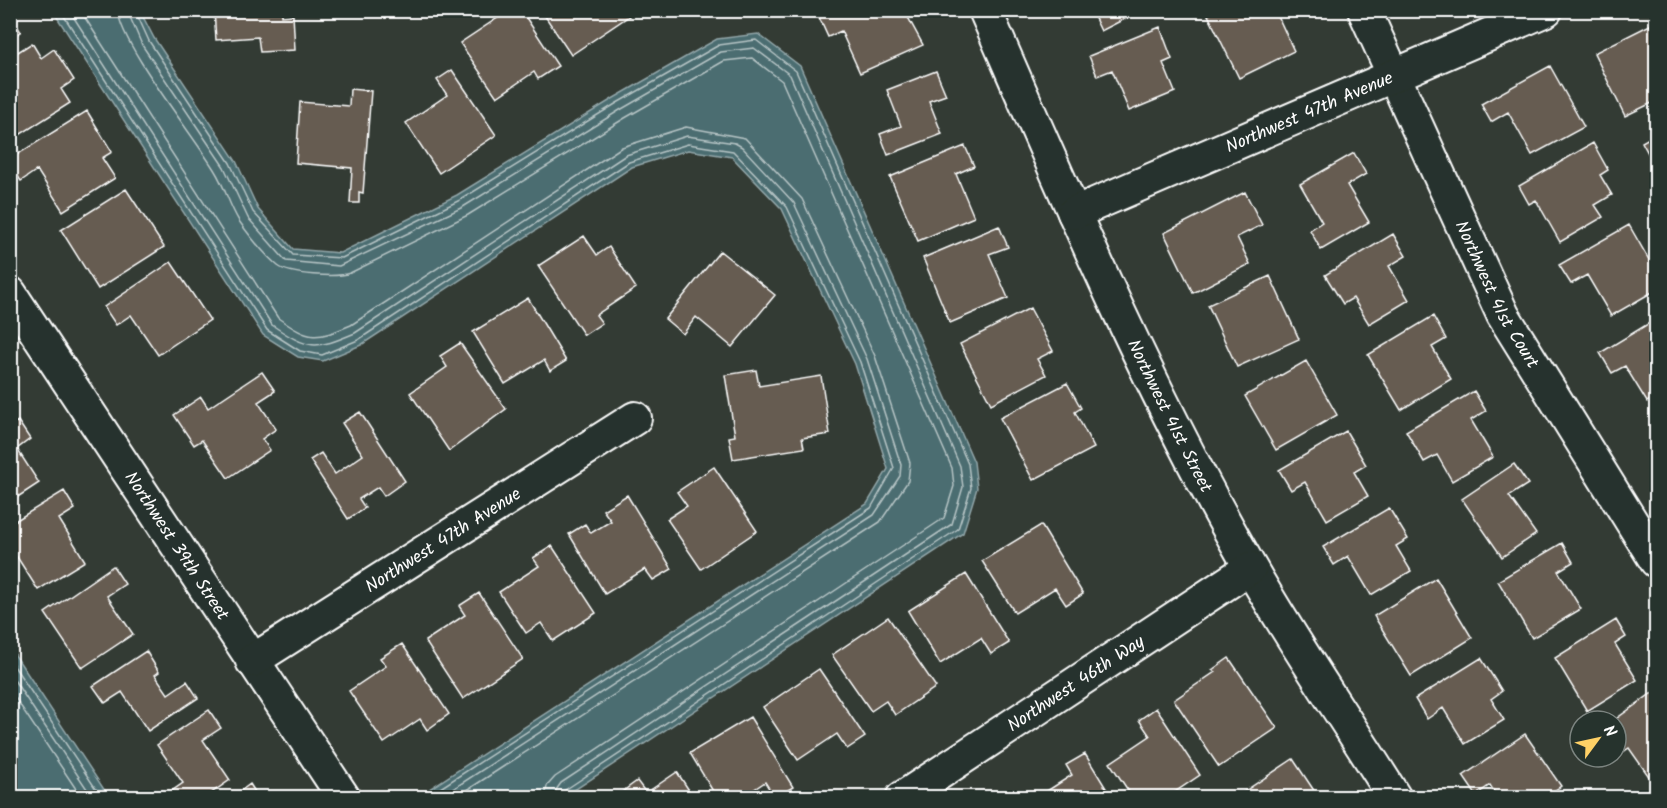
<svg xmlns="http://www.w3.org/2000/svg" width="1667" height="808" viewBox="0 0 1667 808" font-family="Kalam,sans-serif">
<rect width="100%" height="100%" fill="#333b34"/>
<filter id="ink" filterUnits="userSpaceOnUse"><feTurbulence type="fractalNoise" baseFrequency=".0167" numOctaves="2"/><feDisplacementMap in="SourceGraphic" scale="12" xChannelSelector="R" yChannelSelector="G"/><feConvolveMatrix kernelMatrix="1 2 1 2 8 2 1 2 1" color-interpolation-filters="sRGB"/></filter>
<g filter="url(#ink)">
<!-- water -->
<path fill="#4b6d71" stroke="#93a7aa" stroke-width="1.5" d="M 53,11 L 140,11 L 154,38 L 236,161 L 258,209 L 293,249 L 340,253 L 457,195 L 614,98 L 717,39 L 758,34 L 800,66 L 974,462 L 977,488 L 963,533 L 564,797 L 417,797 L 867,504 L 888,469 L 855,364 L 782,209 L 732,157 L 688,150 L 632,167 L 361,345 L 323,361 L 298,357 L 263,335 Z
M 11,649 L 109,797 L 11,797 Z"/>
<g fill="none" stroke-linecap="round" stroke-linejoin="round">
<!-- shore -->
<path stroke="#b7c5c6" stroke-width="1.5" d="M 60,10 L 267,330 L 300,351 L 322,355 L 358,340 L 629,162 L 688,144 L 733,151 L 787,207 L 860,362 L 894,468 L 871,508 L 425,798
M 69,10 L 272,325 C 309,350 315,350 355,333 L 626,155 L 687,136 L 735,143 L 742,147 L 794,203 L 867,359 L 901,465 L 900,476 L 874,515 L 439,798
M 80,10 L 278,318 C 311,341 315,340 351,325 L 622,147 L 686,127 L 745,138 L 802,199 L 875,356 L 910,463 L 908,481 L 880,522 L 455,798
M 118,10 C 119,43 195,137 215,171 C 225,187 229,205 239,221 C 249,235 265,255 278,266 C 289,275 337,278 350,273 L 468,215 L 625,118 L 724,61 L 752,58 L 782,81 L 952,468 L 954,486 L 944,518 L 555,777 L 547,786 L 545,798
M 127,10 L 142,45 L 224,167 L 248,218 L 286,261 L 339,266 L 463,207 L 620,110 L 721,52 L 754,48 L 790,75 L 960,466 L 963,487 L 952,524 L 561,783 L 556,790 L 554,798
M 135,10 L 149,41 L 230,163 L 253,212 L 293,255 L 342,258 L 460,200 L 617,103 L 719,45 L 756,40 L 796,71 L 968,464 L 971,488 L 958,529 L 565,790 L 562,798
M 10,660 L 102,798
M 10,674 L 93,798
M 10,690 L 82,798"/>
</g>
<!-- building -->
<path fill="#665c51" stroke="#fff" stroke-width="1.5" d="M 214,10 L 282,10 L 282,16 L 293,15 L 295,50 L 260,52 L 258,37 L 216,40 Z
M 495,10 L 521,10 L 558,66 L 538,79 L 534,72 L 497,97 L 460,43 L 499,17 Z
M 541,10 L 625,10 L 629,16 L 571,55 Z
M 828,10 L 904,10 L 923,45 L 860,73 L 841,31 L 828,37 L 818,15 Z
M 1091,10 L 1142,10 L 1101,31 Z
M 1217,10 L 1275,10 L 1294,51 L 1239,78 L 1208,15 Z
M 10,15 L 21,32 L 10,38 Z
M 1656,22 L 1656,101 L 1625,116 L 1594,53 Z
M 1160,27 L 1172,59 L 1163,63 L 1175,92 L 1129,111 L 1112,70 L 1097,76 L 1089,56 Z
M 32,43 L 41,58 L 54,49 L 74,80 L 61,89 L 70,103 L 10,141 L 10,57 Z
M 1550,66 L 1584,127 L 1532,155 L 1508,112 L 1491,122 L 1481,104 Z
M 452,70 L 496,135 L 439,173 L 406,123 L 447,95 L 437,80 Z
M 936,71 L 946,95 L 929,101 L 942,134 L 888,155 L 880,134 L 901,126 L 887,90 Z
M 350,89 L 371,91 L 363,193 L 359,192 L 359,203 L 350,203 L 352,168 L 296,163 L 300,102 L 349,106 Z
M 87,111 L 112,152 L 102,158 L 115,178 L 63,211 L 37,170 L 21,181 L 10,165 L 10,159 Z
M 1656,134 L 1656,168 L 1642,142 Z
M 1593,143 L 1608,170 L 1600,175 L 1612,195 L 1595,205 L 1603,217 L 1560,242 L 1536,200 L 1529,204 L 1519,186 Z
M 965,146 L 974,166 L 956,174 L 974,217 L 918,241 L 890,177 Z
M 1354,153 L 1366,174 L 1347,185 L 1369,222 L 1321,250 L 1310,230 L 1322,222 L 1300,184 Z
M 126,189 L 164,247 L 98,289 L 61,230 Z
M 1245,192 L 1262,225 L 1237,237 L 1250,264 L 1193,293 L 1164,233 Z
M 1629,225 L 1656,272 L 1656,290 L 1611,316 L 1587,275 L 1571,284 L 1559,265 Z
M 999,226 L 1008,247 L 989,254 L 1008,298 L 950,323 L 923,258 Z
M 1393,234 L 1406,256 L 1389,266 L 1409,300 L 1369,324 L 1353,298 L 1343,304 L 1325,275 Z
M 584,236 L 597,255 L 609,247 L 636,288 L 596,315 L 602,323 L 584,335 L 538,266 Z
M 720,251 L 775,295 L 732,347 L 696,317 L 683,334 L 665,319 Z
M 171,262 L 210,320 L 158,355 L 131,315 L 116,325 L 104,307 Z
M 1270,276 L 1299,339 L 1237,367 L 1208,305 Z
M 528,298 L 566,361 L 550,371 L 544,360 L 505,384 L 473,332 Z
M 1030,308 L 1053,351 L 1037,359 L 1046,375 L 991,404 L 960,344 Z
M 1433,316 L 1446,339 L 1432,347 L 1451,379 L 1401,410 L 1368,355 Z
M 1656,319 L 1656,396 L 1647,402 L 1625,366 L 1612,373 L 1600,353 Z
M 460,343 L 506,409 L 449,451 L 410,393 L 447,367 L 440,356 Z
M 1306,361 L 1337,415 L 1276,450 L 1245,396 Z
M 756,370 L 759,386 L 821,376 L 830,434 L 802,438 L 804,448 L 733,459 L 729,437 L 735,436 L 725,375 Z
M 262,372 L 275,391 L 258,402 L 276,429 L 262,439 L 270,450 L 228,478 L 202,440 L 194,445 L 174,415 L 201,397 L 208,408 Z
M 1067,383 L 1081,408 L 1075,412 L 1094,448 L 1033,480 L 1000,418 Z
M 1474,391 L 1486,411 L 1471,420 L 1493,457 L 1452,481 L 1437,455 L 1424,462 L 1406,431 Z
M 360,412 L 405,481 L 384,496 L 378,487 L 359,499 L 365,508 L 348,519 L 310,460 L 321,453 L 335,474 L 363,455 L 342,423 Z
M 18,421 L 30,439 L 17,449 L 39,483 L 10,502 L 10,426 Z
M 1346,431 L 1366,465 L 1354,472 L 1368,496 L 1327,520 L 1305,482 L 1291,490 L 1279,470 Z
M 1514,464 L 1528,484 L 1509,496 L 1536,534 L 1502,557 L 1462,499 Z
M 714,467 L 757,531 L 701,569 L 667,519 L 687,506 L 677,492 Z
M 64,491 L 75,509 L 59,519 L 85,561 L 38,590 L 10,546 L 10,524 Z
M 627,495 L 672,569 L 653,580 L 645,569 L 605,594 L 569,534 L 585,524 L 591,533 L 611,521 L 603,510 Z
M 1389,508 L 1408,539 L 1396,546 L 1411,571 L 1371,595 L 1348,556 L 1334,565 L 1323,547 Z
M 1041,525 L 1083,594 L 1066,605 L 1055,588 L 1015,613 L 982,561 Z
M 1562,543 L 1573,562 L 1558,571 L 1581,609 L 1532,638 L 1498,581 Z
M 552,546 L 596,613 L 553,641 L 541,623 L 526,633 L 499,592 L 539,566 L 533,558 Z
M 113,566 L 125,584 L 107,596 L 133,634 L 82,668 L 45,613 Z
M 966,574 L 1009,643 L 991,654 L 981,638 L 940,664 L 908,611 Z
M 1436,578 L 1472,638 L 1411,676 L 1374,616 Z
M 479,593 L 523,659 L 463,699 L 425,641 L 465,615 L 459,606 Z
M 888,617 L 936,687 L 895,715 L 886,701 L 871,711 L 832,655 Z
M 1616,620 L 1626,637 L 1615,644 L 1637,680 L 1587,711 L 1555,658 Z
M 402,644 L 449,714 L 427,730 L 420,719 L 384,743 L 349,691 L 386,666 L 380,658 Z
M 146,651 L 159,672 L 155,675 L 168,694 L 187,681 L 198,698 L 148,731 L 122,692 L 105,703 L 93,686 Z
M 1229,658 L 1277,728 L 1219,767 L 1174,700 L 1215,672 L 1212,670 Z
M 1481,658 L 1502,691 L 1491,699 L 1504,720 L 1465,744 L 1443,708 L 1427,719 L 1415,699 Z
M 819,669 L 865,737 L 847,749 L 837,734 L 798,760 L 763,707 Z
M 1655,691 L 1656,773 L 1650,778 L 1629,748 L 1620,754 L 1616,748 L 1616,721 L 1613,721 Z
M 1156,708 L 1200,775 L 1166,798 L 1133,798 L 1110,763 L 1150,736 L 1139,720 Z
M 209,710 L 221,728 L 203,740 L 230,780 L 204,798 L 168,798 L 166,795 L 183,783 L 157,745 Z
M 750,717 L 793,787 L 775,798 L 765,782 L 741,798 L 717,798 L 690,753 Z
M 1525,734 L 1561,786 L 1544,798 L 1498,798 L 1490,785 L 1476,795 L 1463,776 Z
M 1085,754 L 1112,798 L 1036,798 L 1072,775 L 1066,765 Z
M 1293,759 L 1319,798 L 1236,797 Z
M 677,772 L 694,798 L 615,797 L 637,781 L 646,793 Z
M 250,784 L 259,798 L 231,798 Z"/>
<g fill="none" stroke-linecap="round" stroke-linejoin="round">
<!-- street casing -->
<g stroke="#fff" stroke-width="36">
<g id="street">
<path id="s1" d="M 985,10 C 1067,198 1148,389 1250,567 C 1295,646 1347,721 1395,798"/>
<path id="s2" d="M 1364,10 L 1503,315 L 1656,561"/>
<path id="s3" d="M 1074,213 L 1546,10"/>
<path id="s4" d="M 10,293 L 344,798"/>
<path id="s5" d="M 252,661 L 635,418"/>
<path id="s6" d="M 902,798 L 1250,568"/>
</g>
</g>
<!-- street -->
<use href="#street" stroke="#26332d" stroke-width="32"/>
</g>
</g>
<g text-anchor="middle" stroke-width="4.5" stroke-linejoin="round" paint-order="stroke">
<!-- street labels -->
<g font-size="18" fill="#fff" stroke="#26332d">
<text dy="6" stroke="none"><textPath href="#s3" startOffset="256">Northwest 47th Avenue</textPath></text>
<text dy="6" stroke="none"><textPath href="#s2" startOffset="314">Northwest 41st Court</textPath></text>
<text dy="6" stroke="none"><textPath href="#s1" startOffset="446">Northwest 41st Street</textPath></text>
<text dy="6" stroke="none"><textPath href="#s5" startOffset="226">Northwest 47th Avenue</textPath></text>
<text dy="6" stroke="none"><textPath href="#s4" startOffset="303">Northwest 39th Street</textPath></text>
<text dy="6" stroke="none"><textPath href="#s6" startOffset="208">Northwest 46th Way</textPath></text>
</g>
</g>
<!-- margin -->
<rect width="1667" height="808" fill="none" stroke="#26332d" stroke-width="36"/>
<rect x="18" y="18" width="1631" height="772" fill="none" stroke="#fff" stroke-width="2" filter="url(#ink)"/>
<!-- north arrow -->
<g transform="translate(1598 739) rotate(57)"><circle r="28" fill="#26332d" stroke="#7d8581" stroke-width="1.5"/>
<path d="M0-4.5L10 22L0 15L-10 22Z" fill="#ffd166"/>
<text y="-9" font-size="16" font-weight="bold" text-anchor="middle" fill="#ffffff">N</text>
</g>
</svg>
